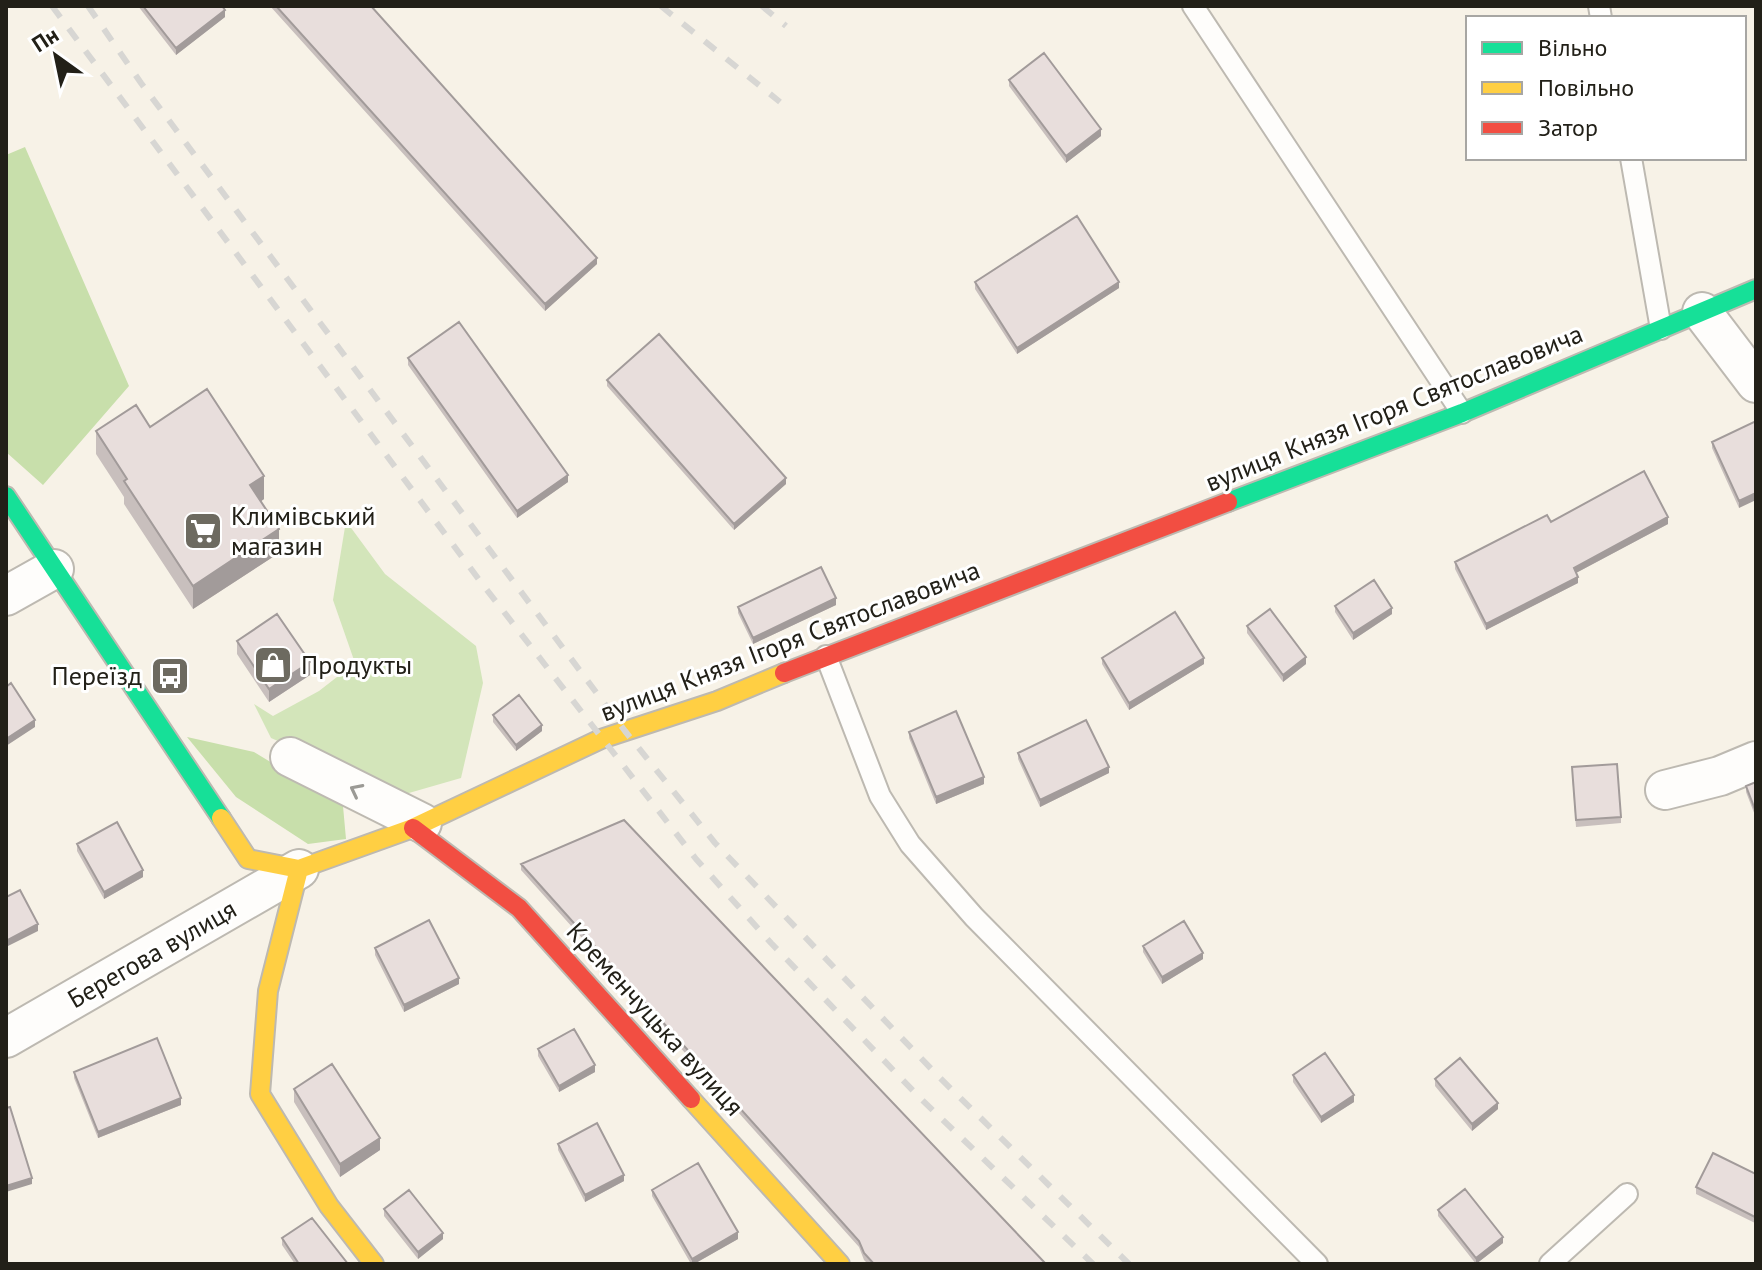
<svg xmlns="http://www.w3.org/2000/svg" width="1762" height="1270" viewBox="0 0 1762 1270" font-family="'PT Sans',sans-serif">
<rect width="100%" height="100%" fill="#f7f2e7"/>
<!-- green -->
<path fill="#d3e5ba" d="M 346,521 L 385,574 L 476,646 L 483,683 L 461,778 L 402,795 L 271,738 L 254,704 L 273,716 L 319,691 L 355,663 L 333,600 Z"/>
<!-- forest -->
<path fill="#c8dfab" d="M 25,147 L 129,386 L 43,485 L 6,452 L 6,155 Z
M 187,737 L 254,752 L 343,806 L 346,839 L 308,844 L 236,797 Z"/>
<g fill="none" stroke-linecap="round" stroke-linejoin="round">
<!-- lane casing -->
<g stroke="#bdb9b1" stroke-width="24">
<path id="lane" d="M 1193,6 L 1462,413
M 1599,6 L 1601,18
M 1631,158 L 1661,329
M 826,656 L 880,796 L 910,844 L 974,917 L 1317,1264
M 1550,1264 L 1627,1194"/>
</g>
<!-- street casing -->
<g stroke="#bdb9b1" stroke-width="42">
<path id="street" d="M 1702,312 L 1756,383
M 6,596 L 54,569
M 290,757 L 422,823
M 1665,790 L 1720,776 L 1756,761
M 6,1038 L 299,869"/>
</g>
<!-- fast casing -->
<g stroke="#bdb9b1" stroke-width="22">
<path id="fast" d="M 6,496 L 221,818
M 1228,502 L 1462,413 L 1756,289"/>
</g>
<!-- slow casing -->
<g stroke="#bdb9b1" stroke-width="22">
<path id="slow" d="M 221,818 L 248,859 L 299,869 L 413,828 L 601,739 L 717,701 L 784,673
M 299,869 L 268,991 L 260,1094 L 329,1206 L 374,1264
M 691,1099 L 840,1264"/>
</g>
<!-- jam casing -->
<g stroke="#bdb9b1" stroke-width="22">
<path id="jam" d="M 784,673 L 1228,502
M 413,828 L 519,908 L 691,1099"/>
</g>
<!-- lane -->
<use href="#lane" stroke="#fefdfb" stroke-width="20"/>
<!-- street -->
<use href="#street" stroke="#fefdfb" stroke-width="38"/>
<!-- fast -->
<use href="#fast" stroke="#16e098" stroke-width="18"/>
<!-- slow -->
<use href="#slow" stroke="#ffcf43" stroke-width="18"/>
<!-- jam -->
<use href="#jam" stroke="#f24e42" stroke-width="18"/>
<!-- rail -->
<path stroke="#d7d6d3" stroke-width="6" stroke-dasharray="14 14" stroke-linecap="butt" d="M 52,6 L 483,585 L 696,859 L 771,943 L 920,1098 L 1093,1264
M 88,6 L 141,83 L 625,731 L 715,843 L 939,1077 L 1129,1264
M 661,6 L 780,102
M 762,6 L 786,26"/>
</g>
<!-- wall -->
<path fill="#c8bfbd" d="M 138,6 L 222,6 L 225,17 L 176,55 Z
M 270,6 L 371,6 L 597,264 L 545,311 Z
M 1009,80 L 1101,136 L 1066,163 L 1009,86 Z
M 975,282 L 1119,288 L 1017,354 L 975,289 Z
M 408,358 L 568,482 L 517,518 L 408,365 Z
M 607,380 L 786,484 L 734,530 L 607,386 Z
M 1756,421 L 1739,508 L 1712,448 L 1712,442 Z
M 150,427 L 264,499 L 260,502 L 279,553 L 193,609 L 124,504 L 124,497 L 96,454 L 96,431 Z
M 1551,522 L 1668,524 L 1576,573 L 1578,583 L 1486,630 L 1455,569 L 1455,562 Z
M 836,605 L 753,644 L 738,613 L 738,607 Z
M 1335,606 L 1392,614 L 1353,640 L 1335,612 Z
M 1247,626 L 1306,664 L 1283,682 L 1247,633 Z
M 237,641 L 310,675 L 269,702 L 237,654 Z
M 1102,658 L 1204,664 L 1129,710 L 1102,664 Z
M 493,715 L 542,731 L 516,751 L 493,722 Z
M 909,732 L 984,784 L 936,804 L 909,738 Z
M 1018,753 L 1109,773 L 1040,807 L 1018,759 Z
M 1572,774 L 1621,817 L 1621,823 L 1576,827 Z
M 1756,782 L 1756,818 L 1746,792 L 1746,786 Z
M 77,844 L 143,877 L 104,899 L 77,851 Z
M 521,864 L 1046,1264 L 868,1264 L 864,1260 L 859,1247 L 521,870 Z
M 1143,946 L 1203,959 L 1162,984 L 1143,952 Z
M 375,948 L 459,984 L 404,1012 L 375,955 Z
M 538,1049 L 595,1072 L 559,1092 L 538,1056 Z
M 74,1072 L 181,1105 L 98,1138 L 74,1078 Z
M 1293,1075 L 1354,1102 L 1321,1123 L 1293,1082 Z
M 1435,1079 L 1498,1109 L 1472,1131 L 1435,1086 Z
M 294,1089 L 380,1150 L 340,1177 L 294,1102 Z
M 558,1144 L 624,1181 L 585,1202 L 558,1150 Z
M 1756,1174 L 1755,1223 L 1696,1194 L 1696,1187 Z
M 652,1190 L 738,1239 L 694,1264 L 691,1264 L 652,1196 Z
M 384,1209 L 443,1239 L 418,1259 L 384,1216 Z
M 1438,1210 L 1503,1243 L 1476,1264 L 1438,1216 Z
M 282,1238 L 348,1264 L 295,1264 L 282,1245 Z"/>
<!-- shaded-wall -->
<path fill="#a29b9a" d="M 225,10 L 225,17 L 176,55 L 176,48 Z
M 1101,129 L 1101,136 L 1066,163 L 1066,156 Z
M 597,258 L 597,264 L 545,311 L 545,304 Z
M 1119,282 L 1119,288 L 1017,354 L 1017,348 Z
M 568,475 L 568,482 L 517,518 L 517,511 Z
M 264,476 L 264,499 L 250,509 L 250,485 Z
M 786,478 L 786,484 L 734,530 L 734,524 Z
M 1756,493 L 1756,500 L 1739,508 L 1739,501 Z
M 1668,517 L 1668,524 L 1574,574 L 1574,568 Z
M 279,529 L 279,553 L 193,609 L 193,586 Z
M 1578,577 L 1578,583 L 1486,630 L 1486,624 Z
M 836,598 L 836,605 L 753,644 L 753,638 Z
M 1392,608 L 1392,614 L 1353,640 L 1353,633 Z
M 1306,657 L 1306,664 L 1283,682 L 1283,675 Z
M 1204,658 L 1204,664 L 1129,710 L 1129,703 Z
M 310,662 L 310,675 L 269,702 L 269,689 Z
M 35,720 L 35,727 L 6,746 L 6,739 Z
M 542,725 L 542,731 L 516,751 L 516,745 Z
M 1109,767 L 1109,773 L 1040,807 L 1040,800 Z
M 984,777 L 984,784 L 936,804 L 936,797 Z
M 143,870 L 143,877 L 104,899 L 104,892 Z
M 38,924 L 38,931 L 6,947 L 6,941 Z
M 1203,953 L 1203,959 L 1162,984 L 1162,977 Z
M 459,978 L 459,984 L 404,1012 L 404,1005 Z
M 595,1065 L 595,1072 L 559,1092 L 559,1086 Z
M 1354,1095 L 1354,1102 L 1321,1123 L 1321,1117 Z
M 181,1098 L 181,1105 L 98,1138 L 98,1132 Z
M 1498,1103 L 1498,1109 L 1472,1131 L 1472,1124 Z
M 380,1138 L 380,1150 L 340,1177 L 340,1164 Z
M 624,1175 L 624,1181 L 585,1202 L 585,1195 Z
M 32,1178 L 32,1184 L 6,1192 L 6,1186 Z
M 738,1232 L 738,1239 L 694,1264 L 692,1264 L 692,1259 Z
M 443,1233 L 443,1239 L 418,1259 L 418,1252 Z
M 1503,1237 L 1503,1243 L 1476,1264 L 1476,1258 Z"/>
<!-- building -->
<path fill="#e8dedc" stroke="#a29b9a" stroke-width="2" d="M 143,6 L 222,6 L 225,10 L 176,48 Z
M 276,6 L 371,6 L 597,258 L 545,304 Z
M 1044,53 L 1101,129 L 1066,156 L 1009,80 Z
M 1077,216 L 1119,282 L 1017,348 L 975,282 Z
M 459,322 L 568,475 L 517,511 L 408,358 Z
M 659,334 L 786,478 L 734,524 L 607,380 Z
M 207,389 L 264,476 L 250,485 L 279,529 L 193,586 L 124,481 L 127,479 L 96,431 L 136,405 L 150,427 Z
M 1756,421 L 1756,493 L 1739,501 L 1712,442 Z
M 1644,471 L 1668,517 L 1574,568 L 1578,577 L 1486,624 L 1455,562 L 1547,515 L 1551,522 Z
M 821,567 L 836,598 L 753,638 L 738,607 Z
M 1374,580 L 1392,608 L 1353,633 L 1335,606 Z
M 1270,609 L 1306,657 L 1283,675 L 1247,626 Z
M 1175,612 L 1204,658 L 1129,703 L 1102,658 Z
M 277,614 L 310,662 L 269,689 L 237,641 Z
M 11,683 L 35,720 L 6,739 L 6,687 Z
M 519,695 L 542,725 L 516,745 L 493,715 Z
M 956,711 L 984,777 L 936,797 L 909,732 Z
M 1086,720 L 1109,767 L 1040,800 L 1018,753 Z
M 1617,764 L 1621,817 L 1576,820 L 1572,767 Z
M 1756,782 L 1756,812 L 1746,786 Z
M 624,820 L 1046,1264 L 874,1264 L 864,1253 L 859,1241 L 521,864 Z
M 117,822 L 143,870 L 104,892 L 77,844 Z
M 20,890 L 38,924 L 6,941 L 6,897 Z
M 429,920 L 459,978 L 404,1005 L 375,948 Z
M 1184,921 L 1203,953 L 1162,977 L 1143,946 Z
M 574,1029 L 595,1065 L 559,1086 L 538,1049 Z
M 157,1038 L 181,1098 L 98,1132 L 74,1072 Z
M 1325,1053 L 1354,1095 L 1321,1117 L 1293,1075 Z
M 1460,1058 L 1498,1103 L 1472,1124 L 1435,1079 Z
M 332,1064 L 380,1138 L 340,1164 L 294,1089 Z
M 10,1107 L 32,1178 L 6,1186 L 6,1108 Z
M 597,1123 L 624,1175 L 585,1195 L 558,1144 Z
M 1713,1153 L 1756,1174 L 1756,1214 L 1755,1217 L 1696,1187 Z
M 698,1163 L 738,1232 L 692,1259 L 652,1190 Z
M 1465,1189 L 1503,1237 L 1476,1258 L 1438,1210 Z
M 409,1190 L 443,1233 L 418,1252 L 384,1209 Z
M 312,1218 L 348,1264 L 299,1264 L 282,1238 Z"/>
<!-- one-way arrows -->
<defs><path id="oneway-chevron" d="M-2-3.5L2.5 0L-2 3.5" fill="none" stroke-width="1.6" stroke-linecap="round" stroke-linejoin="round" transform="scale(2)"/></defs>
<use stroke="#9b9a95" href="#oneway-chevron" transform="translate(356 790) rotate(-153)"/>
<!-- icons -->
<defs>
<g id="supermarket-square" transform="scale(2)"><rect x="-9" y="-9" width="18" height="18" rx="4" fill="#6d6a60" stroke="#fff"/><path d="M-6-5.5h2.5l.6 2H6L4.5 2H-2.5L-4.4-4H-6ZM-1.5 3.2a1.3 1.3 0 1 0 .1 0ZM3 3.2a1.3 1.3 0 1 0 .1 0Z" fill="#fff"/></g>
<g id="shop-square" transform="scale(2)"><rect x="-9" y="-9" width="18" height="18" rx="4" fill="#6d6a60" stroke="#fff"/><path d="M-5-2.5h2.3a2.7 3.5 0 0 1 5.4 0H5L5.5 6h-11ZM-1.5-2.5h3a1.5 2.3 0 0 0-3 0Z" fill="#fff"/></g>
<g id="bus-square" transform="scale(2)"><rect x="-9" y="-9" width="18" height="18" rx="4" fill="#6d6a60" stroke="#fff"/><path d="M-5-6H5V4H4V6H2V4H-2V6H-4V4H-5ZM-3.5-4V0h7V-4ZM-3.5 1.2v1.5H-2V1.2ZM2 1.2v1.5H3.5V1.2Z" fill="#fff"/></g>
</defs>
<g fill-rule="evenodd">
<use href="#supermarket-square" x="203" y="531"/>
<use href="#shop-square" x="273" y="665"/>
<use href="#bus-square" x="170" y="676"/>
</g>
<g text-anchor="middle" stroke-width="6" stroke-linejoin="round" paint-order="stroke">
<!-- street labels -->
<g font-size="26" fill="#222018" stroke="#fff">
<text transform="translate(1394 408) rotate(-22)" y="9">вулиця Князя Ігоря Святославовича</text>
<text transform="translate(790 641) rotate(-21)" y="9">вулиця Князя Ігоря Святославовича</text>
<text transform="translate(152 954) rotate(-30)" y="9">Берегова вулиця</text>
<text transform="translate(655 1019) rotate(48)" y="9">Кременчуцька вулиця</text>
</g>
<!-- poi labels -->
<g font-size="26" fill="#222018" stroke="#fff" text-anchor="start">
<text x="231" y="525">Климівський<tspan x="231" dy="30">магазин</tspan></text>
<text x="301" y="674">Продукты</text>
<text x="142" y="685" text-anchor="end">Переїзд</text>
</g>
</g>
<!-- border -->
<rect width="1762" height="1270" fill="none" stroke="#222018" stroke-width="16"/>
<!-- legend -->
<rect x="1466" y="16" width="280" height="144" fill="#ffffff" stroke="#a7a6a3" stroke-width="2"/>
<rect x="1482" y="42" width="40" height="12" fill="#16e098" stroke="#a7a6a3" stroke-width="2"/>
<text x="1538" y="56" font-size="24" fill="#222018">Вільно</text>
<rect x="1482" y="82" width="40" height="12" fill="#ffcf43" stroke="#a7a6a3" stroke-width="2"/>
<text x="1538" y="96" font-size="24" fill="#222018">Повільно</text>
<rect x="1482" y="122" width="40" height="12" fill="#f24e42" stroke="#a7a6a3" stroke-width="2"/>
<text x="1538" y="136" font-size="24" fill="#222018">Затор</text>
<!-- north arrow -->
<g transform="translate(56 56) rotate(327)" stroke="#ffffff" stroke-width="6" paint-order="stroke">
<path d="M0-6L14 30L0 20L-14 30Z" fill="#222018"/>
<text y="-12" font-size="22" font-weight="bold" text-anchor="middle" fill="#222018">Пн</text>
</g>
</svg>
